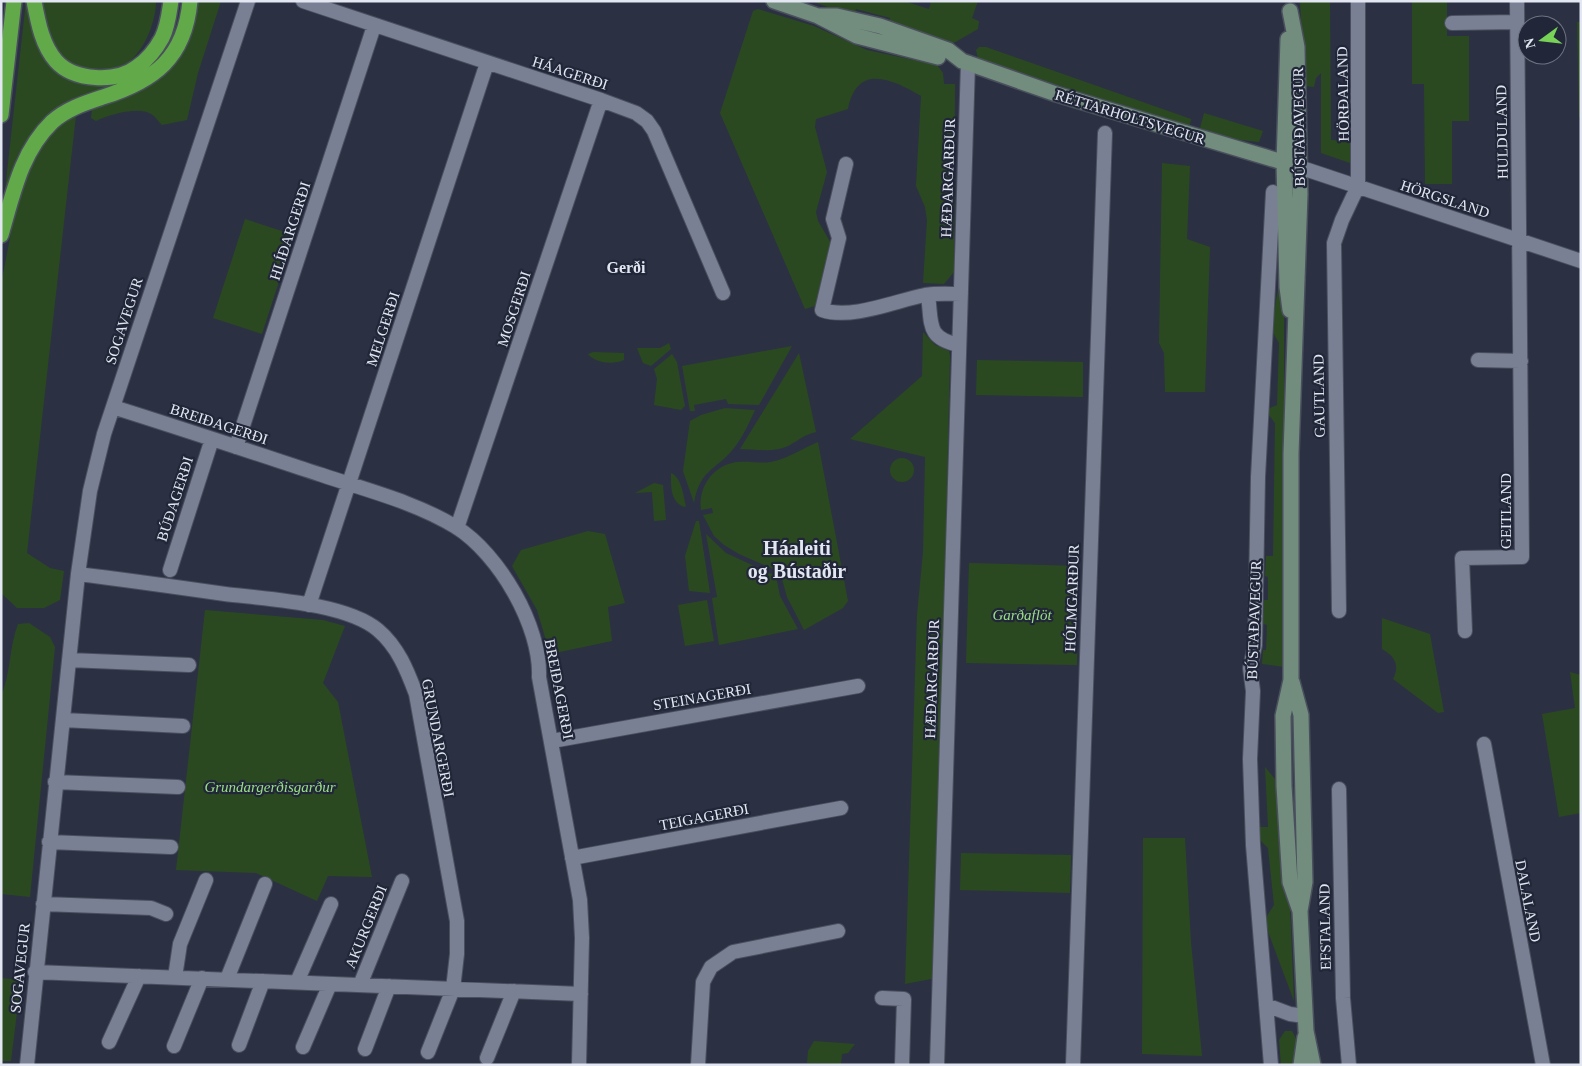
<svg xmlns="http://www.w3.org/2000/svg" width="1582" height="1066" viewBox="0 0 1582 1066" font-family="'Times New Roman',serif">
<rect width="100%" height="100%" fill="#2b3142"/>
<!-- green -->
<path fill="#2b4921" d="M 26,1 L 29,1 L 68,77 L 90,84 L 115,85 C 77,102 36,116 17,157 C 12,167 9,179 5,190 Z
M 42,1 L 156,1 C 156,20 146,47 131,60 C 123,67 109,69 98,70 C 90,71 76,69 69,63 C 50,48 47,23 42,1 Z
M 193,1 L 221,1 L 198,73 L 187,120 L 162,125 C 158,121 155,116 151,114 C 139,106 108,115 96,121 L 91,118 L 92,109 L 100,102 L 162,73 Z
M 812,1 L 904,1 L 929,9 L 931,1 L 978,1 L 972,18 L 979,21 L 978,29 L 952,44 L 889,23 L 890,18 L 856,9 L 853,17 Z
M 1300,1 L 1330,1 L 1331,140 L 1354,141 L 1353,164 L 1321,153 L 1321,73 L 1316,78 L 1314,87 L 1304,86 Z
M 1412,1 L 1447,1 L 1447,36 L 1469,36 L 1469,121 L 1452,121 L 1452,184 L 1425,184 L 1424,84 L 1412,84 Z
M 758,9 L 814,26 L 867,50 L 937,65 L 943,73 L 944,84 L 955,84 L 954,272 L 944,284 L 923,283 L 927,220 L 925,207 L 916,186 L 921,96 C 892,79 857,63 848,109 L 816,119 L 815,127 L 827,172 L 816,212 L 818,221 L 832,245 L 818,305 L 805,309 L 720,113 L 753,11 Z
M 1577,22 L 1581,22 L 1581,117 L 1579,117 Z
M 979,47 L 986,47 L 1191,119 L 1189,129 L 1003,69 L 978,58 L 976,50 Z
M 1204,113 L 1263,131 L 1259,142 L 1231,139 L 1200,128 Z
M 76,115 L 27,553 L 50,568 L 64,571 L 60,600 L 44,608 L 17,608 L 1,593 L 1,284 L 19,192 L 29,159 L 46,135 L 65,120 Z
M 1162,163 L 1190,166 L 1187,239 L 1210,247 L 1205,392 L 1165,392 L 1164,353 L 1159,343 Z
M 245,219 L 294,235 L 262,334 L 213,318 Z
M 1284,256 L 1284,667 L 1262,664 L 1263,650 L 1266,650 L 1267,625 L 1263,624 L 1264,600 L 1268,600 L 1268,577 L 1265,576 L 1266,556 L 1273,556 L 1275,423 L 1268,414 L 1268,409 L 1277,405 L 1279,343 L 1271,329 Z
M 923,332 L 935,345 L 949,351 L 950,356 L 936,978 L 905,984 L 917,615 L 923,552 L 925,457 L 850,439 L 922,376 Z
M 669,343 L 671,349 L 651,366 L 643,363 L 637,348 L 660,348 Z
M 792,346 L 759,405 L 728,404 L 726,399 L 694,405 L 695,411 L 690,411 L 682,366 Z
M 593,352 L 624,353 L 624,360 C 613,365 595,363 588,354 Z
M 799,353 L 816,432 C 801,436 800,440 788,446 C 774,453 755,449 740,449 Z
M 672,354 L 677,362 L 685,406 L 681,410 L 654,405 L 657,379 L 654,369 Z
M 977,360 L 1083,362 L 1083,397 L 976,395 Z
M 725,408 L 755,410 C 750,421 744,434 737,444 C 719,470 700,467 694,503 L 683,471 L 690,421 L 701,415 Z
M 818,442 L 848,601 L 843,608 L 804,630 L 787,597 L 780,572 L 739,554 L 724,545 L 714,536 L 703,515 L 713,513 L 712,508 L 701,510 C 698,489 711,468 732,463 C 745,460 759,464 771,462 C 787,459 803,448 818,442 Z
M890 470a12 12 0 1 1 24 0a12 12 0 1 1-24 0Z
M 671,473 C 682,478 683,495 686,506 L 684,507 C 670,501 671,486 671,473 Z
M 654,483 L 663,485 L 666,520 L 654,521 L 652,492 L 635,493 Z
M 696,521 L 699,521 L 710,593 L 689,591 L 685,556 Z
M 588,531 L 605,534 L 625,603 L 608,607 L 612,641 L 550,654 L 537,610 L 512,566 L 521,550 Z
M 706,534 L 726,553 L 776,576 L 780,596 L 798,629 L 719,645 L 712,598 L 717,597 Z
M 969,563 L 1078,566 L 1077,665 L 966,663 Z
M 707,600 L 714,641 L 685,646 L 678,605 Z
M 205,610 L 323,620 L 345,626 L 323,683 L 338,702 L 372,877 L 328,876 L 317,901 L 256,873 L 176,870 Z
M 1382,618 L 1430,634 L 1444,712 L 1438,713 L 1393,679 C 1400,666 1395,656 1382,649 Z
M 29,623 L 50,637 L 55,647 L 30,897 L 1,894 L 1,696 C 11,673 9,647 18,624 Z
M 1570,672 L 1581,675 L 1581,813 L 1559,817 L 1542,714 L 1575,708 Z
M 1265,767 L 1275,779 L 1282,856 L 1290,905 L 1294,1001 L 1267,929 L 1267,916 L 1274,905 L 1268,848 L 1259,839 L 1259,827 L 1268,827 Z
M 1143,838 L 1185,838 L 1191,942 L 1202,1056 L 1142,1054 Z
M 961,853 L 1071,855 L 1070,893 L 960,890 Z
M 1,978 L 21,980 L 11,1061 L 1,1061 Z
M 1285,1031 L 1292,1031 C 1299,1042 1298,1052 1297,1065 L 1281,1065 L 1279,1040 Z
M 814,1041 L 855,1044 L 848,1053 L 842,1054 L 841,1064 L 807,1063 L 808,1051 Z"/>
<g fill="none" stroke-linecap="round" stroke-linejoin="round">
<!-- street casing -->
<g stroke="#4a4f5d" stroke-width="16">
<path id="street" d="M 303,1 L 601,100 L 636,113 L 647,121 L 654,131 L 723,293
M 1452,23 L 1517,22
M 846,164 L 833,219 L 839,238 L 822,310 C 852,320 895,301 925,295 C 937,293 949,294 961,294
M 1299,167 L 1581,261
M 928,295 C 932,324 926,338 959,345
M 1478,360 L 1521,361
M 113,407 C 183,429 252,452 322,475 C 366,490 415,502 456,527 C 499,554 541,626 539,677 L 580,900 L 582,938 L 579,1065
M 236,447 L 374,26
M 457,528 L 601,100
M 170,570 L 212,439
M 78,574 C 127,580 176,587 225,594 C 266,599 346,603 378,630 C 398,647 407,670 416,694 L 457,921 L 457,954 L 453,989 L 428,1052
M 309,605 L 487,63
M 1339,611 L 1334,243 L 1342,220 L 1358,186 L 1358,1
M 1465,631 L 1462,558 L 1522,557 L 1517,1
M 69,660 L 189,665
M 63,720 L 183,726
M 552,741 L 858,686
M 1484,744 L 1543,1065
M 55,782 L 178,787
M 1339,789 L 1343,998 L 1349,1065
M 49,842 L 171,847
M 572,858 L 841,808
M 43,904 L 151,908 L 166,914
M 35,972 L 581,994
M 175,977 L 180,944 L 206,880
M 227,979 L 265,884
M 297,982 L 331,904
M 360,985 L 402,881
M 882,998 L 904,999 L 902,1065
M 1266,1005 L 1290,1014 L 1305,1016
M 109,1042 L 139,976
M 239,1045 L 263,981
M 174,1046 L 202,978
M 303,1047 L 330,984
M 365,1049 L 389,986
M 487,1058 L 514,991
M 27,1065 L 78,574 L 90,491 L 104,434 L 248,1
M 698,1065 L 703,982 L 711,967 L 733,952 L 838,931
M 937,1065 L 968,63
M 1073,1065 L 1105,133
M 1271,1065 L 1253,845 L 1250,759 L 1253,691 L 1250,668 L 1255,645 L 1258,477 L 1273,192"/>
</g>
<!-- secondary casing -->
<g stroke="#4a4f5d" stroke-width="18">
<path id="secondary" d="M 774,1 L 818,16 L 857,36 L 938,57
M 1290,11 L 1297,47 L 1300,194 L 1291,454 L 1291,680 L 1283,716 L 1284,786 L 1290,882 L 1300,911
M 818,16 L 837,16 L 880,26 L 948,50 L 962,61 L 1056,94 L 1299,167
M 1288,39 L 1284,163 L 1287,287 L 1290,310
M 1292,682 L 1301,715 L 1305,882 L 1300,911 L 1306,1031 L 1313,1065
M 1301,1065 L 1305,1037"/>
</g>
<!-- highway casing -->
<g stroke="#4a4f5d" stroke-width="18">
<path id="highway" d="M 34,1 C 38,22 42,45 56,61 C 74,81 116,83 137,67 C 147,60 156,49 162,38 C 168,26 169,14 171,1
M 1,115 L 14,1
M 1,235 C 13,194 21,152 52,122 C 66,109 85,103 103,97 C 154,81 185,58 190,1"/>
</g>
<!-- street -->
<use href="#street" stroke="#798094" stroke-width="14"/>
<!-- secondary -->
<use href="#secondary" stroke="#728c7e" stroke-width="15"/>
<!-- highway -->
<use href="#highway" stroke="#62a94a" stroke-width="15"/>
</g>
<g text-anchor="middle" stroke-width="4.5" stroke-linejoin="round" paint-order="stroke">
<!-- street labels -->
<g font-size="15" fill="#e3e7f2" stroke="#212738">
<text transform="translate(570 73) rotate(18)" y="5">HÁAGERÐI</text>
<text transform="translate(1343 94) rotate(-91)" y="5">HÖRÐALAND</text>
<text transform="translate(1130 117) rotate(17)" y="5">RÉTTARHOLTSVEGUR</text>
<text transform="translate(1299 127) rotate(-91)" y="5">BÚSTAÐAVEGUR</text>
<text transform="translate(1502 132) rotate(-91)" y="5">HULDULAND</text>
<text transform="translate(948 178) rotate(-88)" y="5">HÆÐARGARÐUR</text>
<text transform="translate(1445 199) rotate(18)" y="5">HÖRGSLAND</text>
<text transform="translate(290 231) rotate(-72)" y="5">HLÍÐARGERÐI</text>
<text transform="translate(514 309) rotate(-72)" y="5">MOSGERÐI</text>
<text transform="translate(124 321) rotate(-72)" y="5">SOGAVEGUR</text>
<text transform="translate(383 329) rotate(-72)" y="5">MELGERÐI</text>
<text transform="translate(1319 396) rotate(-91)" y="5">GAUTLAND</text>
<text transform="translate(219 424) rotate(18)" y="5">BREIÐAGERÐI</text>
<text transform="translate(175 499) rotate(-72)" y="5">BÚÐAGERÐI</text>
<text transform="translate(1506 511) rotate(-90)" y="5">GEITLAND</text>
<text transform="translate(1072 598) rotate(-88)" y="5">HÓLMGARÐUR</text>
<text transform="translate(1254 620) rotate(-88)" y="5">BÚSTAÐAVEGUR</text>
<text transform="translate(932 679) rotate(-88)" y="5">HÆÐARGARÐUR</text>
<text transform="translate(559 689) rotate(79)" y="5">BREIÐAGERÐI</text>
<text transform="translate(702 697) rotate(-10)" y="5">STEINAGERÐI</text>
<text transform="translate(438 738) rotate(79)" y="5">GRUNDARGERÐI</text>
<text transform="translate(704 817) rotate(-11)" y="5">TEIGAGERÐI</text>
<text transform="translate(1528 901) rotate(79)" y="5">DALALAND</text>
<text transform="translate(366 927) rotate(-68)" y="5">AKURGERÐI</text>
<text transform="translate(1325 927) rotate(-91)" y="5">EFSTALAND</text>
<text transform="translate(20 968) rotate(-84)" y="5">SOGAVEGUR</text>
</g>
<!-- park labels -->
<g font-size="15" font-style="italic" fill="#99de83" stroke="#212738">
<text x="1022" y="620">Garðaflöt</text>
<text x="270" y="792">Grundargerðisgarður</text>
</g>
<!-- neighbourhood labels -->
<g font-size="16" font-weight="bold" fill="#e3e7f2" stroke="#212738">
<text x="626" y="273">Gerði</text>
</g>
<!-- district labels -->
<g font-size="20" font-weight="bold" fill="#e3e7f2" stroke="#212738">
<text x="797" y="555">Háaleiti<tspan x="797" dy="23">og Bústaðir</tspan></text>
</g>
</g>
<!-- border -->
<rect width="1582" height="1066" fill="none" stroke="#e3e7f2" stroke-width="5"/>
<!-- north arrow -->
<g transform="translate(1542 40) rotate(255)"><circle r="24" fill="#212738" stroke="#6f7482"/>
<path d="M0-4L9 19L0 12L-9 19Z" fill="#78d258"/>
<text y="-8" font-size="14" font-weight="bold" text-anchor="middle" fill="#e3e7f2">N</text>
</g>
</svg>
